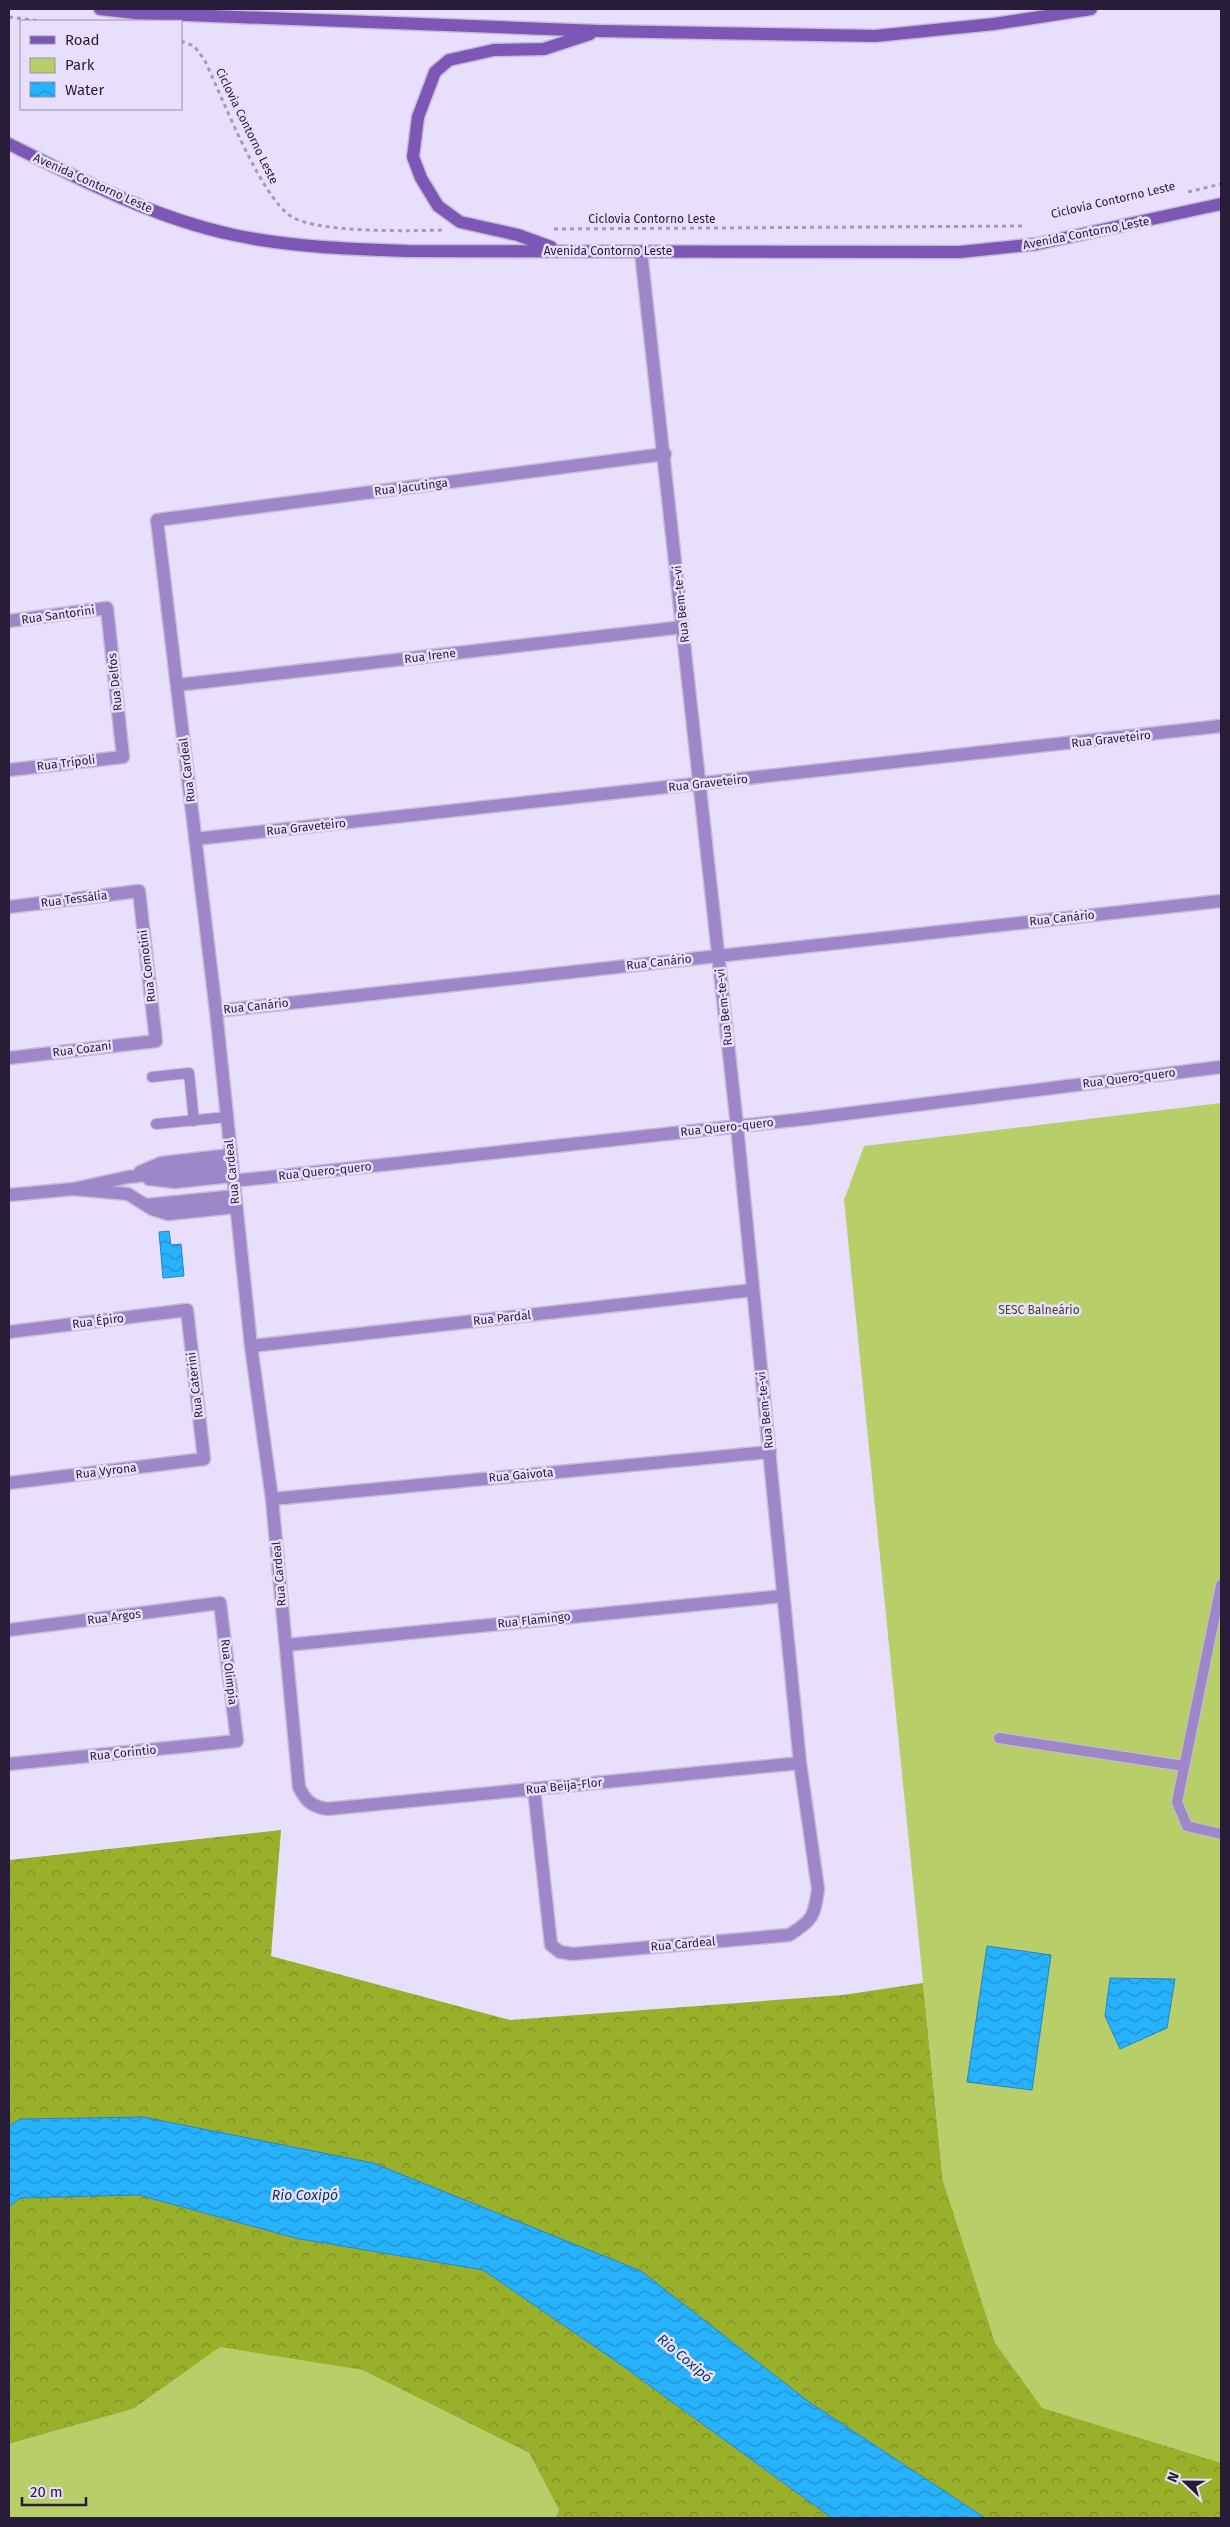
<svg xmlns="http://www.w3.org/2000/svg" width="1230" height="2527" viewBox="0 0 1230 2527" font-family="'Fira Sans',sans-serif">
<defs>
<pattern id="forest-crowns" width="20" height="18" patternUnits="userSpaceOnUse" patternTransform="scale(1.25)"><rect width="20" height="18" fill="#99b12a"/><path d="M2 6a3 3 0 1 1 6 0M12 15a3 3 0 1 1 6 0" fill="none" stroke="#7d8f25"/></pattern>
<pattern id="water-waves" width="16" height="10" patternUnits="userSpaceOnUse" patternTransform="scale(1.25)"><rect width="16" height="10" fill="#27b2fd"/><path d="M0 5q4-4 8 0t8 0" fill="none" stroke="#2290ce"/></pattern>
</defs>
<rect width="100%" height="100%" fill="#e8dffd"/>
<!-- green -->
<path fill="#b8ce68" d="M 1221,1103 L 1221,2518 L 985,2518 L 949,2239 L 844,1200 L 864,1146 Z
M 220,2346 L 362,2370 L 529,2453 L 559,2510 L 555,2518 L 9,2518 L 9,2444 L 133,2409 Z"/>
<!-- forest -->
<path fill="url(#forest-crowns)" d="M 281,1830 L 271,1956 L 510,2020 L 843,1995 L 923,1983 L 943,2181 L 995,2343 L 1042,2408 L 1221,2463 L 1221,2518 L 985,2518 L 809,2402 L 143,2117 L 20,2119 L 9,2126 L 9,1860 Z
M 139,2195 L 295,2238 L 483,2270 L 613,2359 L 832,2518 L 555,2518 L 559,2510 L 529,2453 L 362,2370 L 220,2347 L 133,2409 L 9,2444 L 9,2207 L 20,2198 Z"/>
<!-- water -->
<path fill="url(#water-waves)" stroke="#2785c2" d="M 169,1231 L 171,1245 L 181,1244 L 184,1276 L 163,1278 L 159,1232 Z
M 987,1946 L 1051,1955 L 1032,2090 L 967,2082 Z
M 1110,1978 L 1175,1979 L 1167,2028 L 1120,2049 L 1105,2016 Z
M 143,2117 L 373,2163 L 641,2271 L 809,2402 L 985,2518 L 832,2518 L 613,2359 L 483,2270 L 295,2238 L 139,2195 L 20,2198 L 9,2207 L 9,2126 L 20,2119 Z"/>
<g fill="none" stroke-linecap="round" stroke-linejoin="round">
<!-- lane casing -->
<g stroke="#c5bcda" stroke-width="12">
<path id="lane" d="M 152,1077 L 189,1073 L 194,1121
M 156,1124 L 227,1117
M 1221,1585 L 1177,1802 L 1187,1826 L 1221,1834
M 999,1738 L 1184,1766"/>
</g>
<!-- street casing -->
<g stroke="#c5bcda" stroke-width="15">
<path id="street" d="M 665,454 L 157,520 L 216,1011 L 251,1346 L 272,1499 L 299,1787 C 306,1802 312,1806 327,1809 L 800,1763
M 9,621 L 107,608 L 123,757 L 9,770
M 177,685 L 683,627
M 195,839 L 1221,726
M 9,907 L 139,891 L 156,1041 L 9,1058
M 216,1011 L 1221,901
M 231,1166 L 128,1177 L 73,1189 L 128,1194 L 152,1209 L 168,1214 L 236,1207
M 140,1172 L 161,1163 L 230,1155
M 149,1179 L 175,1182 L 232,1176
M 233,1181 L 804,1119 L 1221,1067
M 9,1195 L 73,1189
M 146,1205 L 235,1196
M 9,1332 L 187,1310 L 204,1459 L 9,1483
M 251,1346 L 753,1290
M 272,1499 L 770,1452
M 9,1630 L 220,1603 L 237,1741 L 9,1764
M 286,1645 L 783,1596
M 534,1789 L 551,1945 L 560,1952 L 573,1954 L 789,1935 C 812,1921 815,1916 818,1889 L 800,1763 L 737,1126 L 641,252"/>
</g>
<!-- secondary casing -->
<g stroke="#c5bcda" stroke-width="15">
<path id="secondary" d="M 100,9 L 136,13 L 599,31 L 875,36 L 994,24 L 1091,9
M 9,144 C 81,180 154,218 234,235 C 291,247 350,249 408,251 L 960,252 L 1037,244 L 1221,204
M 551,247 L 518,235 L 460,222 L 438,206 L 421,178 L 413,157 L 418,117 L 435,72 L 449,60 L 494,50 L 544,49 L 590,34"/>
</g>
<!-- path -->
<path stroke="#a49bb8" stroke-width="3" stroke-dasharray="4 4" stroke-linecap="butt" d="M 9,17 L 42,21
M 181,41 L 194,46 L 204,59 C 222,96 260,197 292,217 C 319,233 409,231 443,230
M 1188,192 L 1221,184
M 554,229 L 1025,226"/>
<!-- lane -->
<use href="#lane" stroke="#9d87c8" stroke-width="10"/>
<!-- street -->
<use href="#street" stroke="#9d87c8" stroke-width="12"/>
<!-- secondary -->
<use href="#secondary" stroke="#7c57b6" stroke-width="12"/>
</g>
<g text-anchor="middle" stroke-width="5" stroke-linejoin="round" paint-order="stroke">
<!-- street labels -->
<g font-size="12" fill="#271d38" stroke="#e8dffd">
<text transform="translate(247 126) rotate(64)" y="4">Ciclovia Contorno Leste</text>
<text transform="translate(93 183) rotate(24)" y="4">Avenida Contorno Leste</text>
<text transform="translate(1113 200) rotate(-13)" y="4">Ciclovia Contorno Leste</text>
<text x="652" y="223">Ciclovia Contorno Leste</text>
<text transform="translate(1086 233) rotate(-11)" y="4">Avenida Contorno Leste</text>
<text x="608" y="255">Avenida Contorno Leste</text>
<text transform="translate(411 487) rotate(-7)" y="4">Rua Jacutinga</text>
<text transform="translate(681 604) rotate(-96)" y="4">Rua Bem-te-vi</text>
<text transform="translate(58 615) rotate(-8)" y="4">Rua Santorini</text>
<text transform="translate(430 656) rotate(-7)" y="4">Rua Irene</text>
<text transform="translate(115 682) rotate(-96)" y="4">Rua Delfos</text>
<text transform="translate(1111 739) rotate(-6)" y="4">Rua Graveteiro</text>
<text transform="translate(66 763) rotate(-7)" y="4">Rua Trípoli</text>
<text transform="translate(187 770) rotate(-97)" y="4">Rua Cardeal</text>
<text transform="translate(708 783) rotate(-6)" y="4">Rua Graveteiro</text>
<text transform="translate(306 827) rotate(-6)" y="4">Rua Graveteiro</text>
<text transform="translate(74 899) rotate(-7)" y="4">Rua Tessália</text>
<text transform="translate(1062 918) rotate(-6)" y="4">Rua Canário</text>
<text transform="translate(659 962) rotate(-6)" y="4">Rua Canário</text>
<text transform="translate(147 966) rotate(-97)" y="4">Rua Comotini</text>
<text transform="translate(256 1006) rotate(-6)" y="4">Rua Canário</text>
<text transform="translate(724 1007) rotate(-96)" y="4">Rua Bem-te-vi</text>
<text transform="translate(82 1049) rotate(-7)" y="4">Rua Cozani</text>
<text transform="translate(1129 1078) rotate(-7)" y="4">Rua Quero-quero</text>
<text transform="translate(727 1127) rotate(-6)" y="4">Rua Quero-quero</text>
<text transform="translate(325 1171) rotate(-6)" y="4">Rua Quero-quero</text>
<text transform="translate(232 1172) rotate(-96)" y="4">Rua Cardeal</text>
<text transform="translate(502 1318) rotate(-6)" y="4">Rua Pardal</text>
<text transform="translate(98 1321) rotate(-7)" y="4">Rua Épiro</text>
<text transform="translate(195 1385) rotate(-97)" y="4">Rua Caterini</text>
<text transform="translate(765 1410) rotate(-96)" y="4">Rua Bem-te-vi</text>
<text transform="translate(106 1471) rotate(-7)" y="4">Rua Vyrona</text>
<text transform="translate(521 1475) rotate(-5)" y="4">Rua Gaivota</text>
<text transform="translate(279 1574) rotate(-95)" y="4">Rua Cardeal</text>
<text transform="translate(114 1617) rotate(-7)" y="4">Rua Argos</text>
<text transform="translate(534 1620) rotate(-6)" y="4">Rua Flamingo</text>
<text transform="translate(229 1672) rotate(83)" y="4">Rua Olimpia</text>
<text transform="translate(123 1753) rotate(-6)" y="4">Rua Corintio</text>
<text transform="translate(564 1786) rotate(-6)" y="4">Rua Beija-Flor</text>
<text transform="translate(683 1944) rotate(-5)" y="4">Rua Cardeal</text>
</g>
<!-- park labels -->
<g font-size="12" fill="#404a17" stroke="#e8dffd">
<text x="1039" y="1314">SESC Balneário</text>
</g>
<!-- water labels -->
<g font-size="14" font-style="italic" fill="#003856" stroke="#e8dffd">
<text x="305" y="2200">Rio Coxipó</text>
<text transform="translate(685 2358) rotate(40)" y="5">Rio Coxipó</text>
</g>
</g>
<!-- border -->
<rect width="1230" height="2527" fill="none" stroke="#271d38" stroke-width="20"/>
<!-- legend -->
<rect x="20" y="20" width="162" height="90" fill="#e8dffd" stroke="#9b91ae"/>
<rect x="30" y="36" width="25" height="8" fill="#7c57b6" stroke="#9b91ae"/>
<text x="65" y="45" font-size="15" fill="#271d38">Road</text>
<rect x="30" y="58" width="25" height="15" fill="#b8ce68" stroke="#9b91ae"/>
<text x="65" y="70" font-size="15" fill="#271d38">Park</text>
<rect x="30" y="82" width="25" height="15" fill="url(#water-waves)" stroke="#9b91ae"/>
<text x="65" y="95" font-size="15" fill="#271d38">Water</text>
<!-- north arrow -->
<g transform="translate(1185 2482) rotate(292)" stroke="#e8dffd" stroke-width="4" paint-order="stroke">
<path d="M0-4L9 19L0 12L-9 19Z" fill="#271d38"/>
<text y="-8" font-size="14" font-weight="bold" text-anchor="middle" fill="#271d38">N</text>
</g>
<!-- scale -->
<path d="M22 2497v8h64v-8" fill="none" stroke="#271d38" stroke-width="2.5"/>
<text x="30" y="2497" font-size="15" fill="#271d38" stroke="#e8dffd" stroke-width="4" paint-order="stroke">20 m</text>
</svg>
